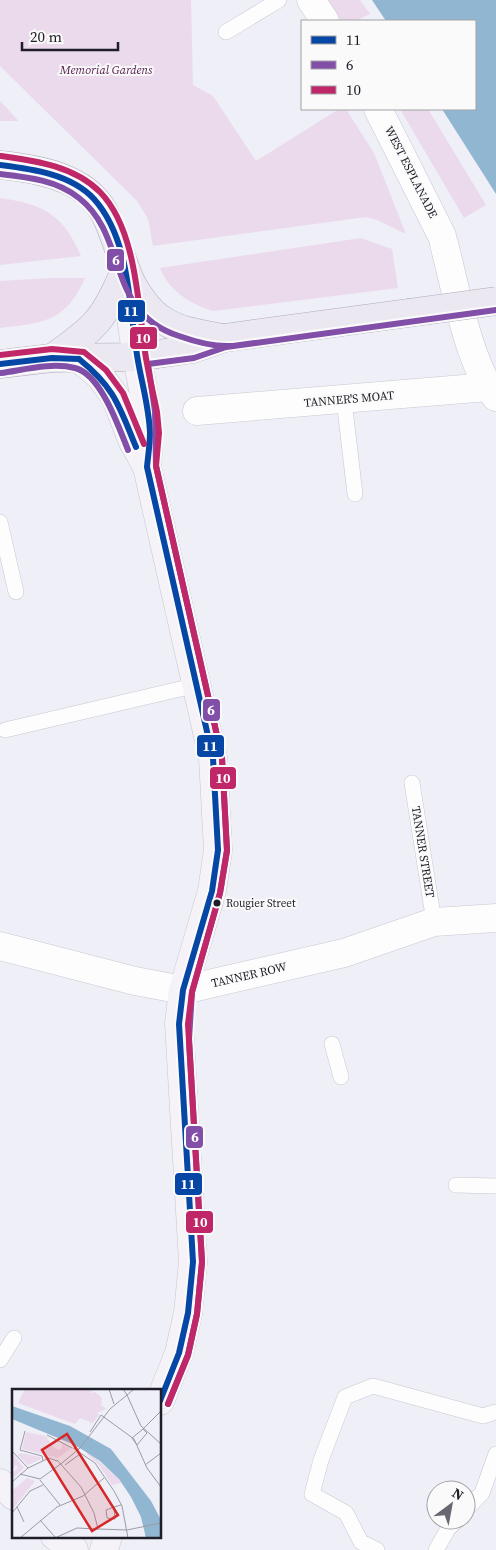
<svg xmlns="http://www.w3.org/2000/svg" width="496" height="1550" viewBox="0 0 496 1550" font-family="'Source Serif 4',serif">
<rect width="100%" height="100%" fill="#efeff8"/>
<!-- green -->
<path fill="#ebdaec" d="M 0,0 L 191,0 L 193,85 L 213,96 L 256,161 L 339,109 L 346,109 L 374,153 L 406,234 L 377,220 L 366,217 L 153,246 L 148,219 L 137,201 L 0,66 Z
M 326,0 L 360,0 L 370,14 L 355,21 L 341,21 Z
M 0,101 L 16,118 L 18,121 L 0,121 Z
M 400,109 L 428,109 L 486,205 L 464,218 Z
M 0,198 C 43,204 63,214 81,256 L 0,265 Z
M 361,238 L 392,249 L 398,288 L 213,311 C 190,304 169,291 160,268 Z
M 50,278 L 85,278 C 66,322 43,323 0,328 L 0,281 Z"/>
<!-- water -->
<path fill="#91b6d2" d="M 372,0 L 496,0 L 496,194 L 442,109 L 475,109 L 475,21 L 386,21 Z"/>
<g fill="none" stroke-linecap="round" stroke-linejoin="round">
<!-- lane casing -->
<g stroke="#c7c7d0" stroke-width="16">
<path id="lane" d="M 226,32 L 279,0
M 344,400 L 355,494
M 0,522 L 16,592
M 5,730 L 197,685
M 412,783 L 434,922
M 332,1044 L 341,1077
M 456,1185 L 496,1186
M 0,1360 L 14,1338
M 466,1510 L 482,1493 L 496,1454
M 377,1550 L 361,1542 L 346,1513 L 312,1494 L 321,1460 L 345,1397 L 373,1386 L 483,1416 L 496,1412
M 436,1550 L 448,1529 L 457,1520"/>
</g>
<!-- street casing -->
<g stroke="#c7c7d0" stroke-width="29">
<path id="street" d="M 311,0 L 325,21
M 378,109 L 442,236
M 444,244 C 455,285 469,366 496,397
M 197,411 L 488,387
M 0,946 L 135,981 L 183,990 L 344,953 L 434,922 L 496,918"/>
</g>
<!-- secondary casing -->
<g stroke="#c7c7d0" stroke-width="29">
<path id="secondary" d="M 125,270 C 129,299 132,329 137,358 C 145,400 151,424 147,467
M 79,359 L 100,376 L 116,398 L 132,440 L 147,467 L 213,758 L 218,850 L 212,891 L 183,990 L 179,1024 L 193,1262 L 188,1313 L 179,1353 L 160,1401
M 0,1483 L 14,1496
M 55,1536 L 74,1550
M 104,1550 L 108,1536"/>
</g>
<!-- primary casing -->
<g stroke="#b1aabc" stroke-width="29">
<path id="primary" d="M 0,165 C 37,169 84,176 104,212 C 116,235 121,261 132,284 C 140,298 150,313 164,321 C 182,332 203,334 223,338
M 52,358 C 95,328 105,319 125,270
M 0,364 L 52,358 L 137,357 L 192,349 L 224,338 L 408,313"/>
</g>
<!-- lane -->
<use href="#lane" stroke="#fdfdfe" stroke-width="15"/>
<!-- street -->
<use href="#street" stroke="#fdfdfe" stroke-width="28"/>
<!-- secondary -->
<use href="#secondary" stroke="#f5f2f8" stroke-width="28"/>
<!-- primary -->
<use href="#primary" stroke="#ece8f2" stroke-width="28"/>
<!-- primary-bridge casing -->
<g stroke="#b1aabc" stroke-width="29" stroke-linecap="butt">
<path id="primary-bridge" d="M 408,313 L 496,301"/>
</g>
<!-- primary-bridge -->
<use href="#primary-bridge" stroke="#ece8f2" stroke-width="28"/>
<!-- bus-1 casing -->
<g stroke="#fafafa" stroke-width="10">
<path id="bus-1" d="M 0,165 C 32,169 71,174 94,199 C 130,239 129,305 137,355 C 141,381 149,406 150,433 C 150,444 148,456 147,467 L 213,758 L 218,850 L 212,891 L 183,990 L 179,1024 L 193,1262 L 188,1313 L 179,1353 L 160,1401
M 79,359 C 115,388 119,406 136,447
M 0,364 L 52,358 L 79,359"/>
</g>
<!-- bus-2 casing -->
<g stroke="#fafafa" stroke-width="10">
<path id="bus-2" d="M 0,174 C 27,177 57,180 79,198 C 129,237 105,312 179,336 C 196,342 214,347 231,346
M 1,373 C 23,370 52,362 75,368 C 101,374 119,428 128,450
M 168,1404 L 188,1355 L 197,1314 L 202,1262 L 189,1039 L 192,992 L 220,893 L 227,850 L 222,757 L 156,466 L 155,411 L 148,364 L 194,358 L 226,347 L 496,310"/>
</g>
<!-- bus-3 casing -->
<g stroke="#fafafa" stroke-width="10">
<path id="bus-3" d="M 1,156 C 36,161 74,166 100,192 C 136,229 138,303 145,352 C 148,372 153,392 157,412 L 159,433 L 156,466 L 222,758 L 227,851 L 220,893 L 192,992 L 188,1024 L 202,1262 L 197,1314 L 188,1355 L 168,1404
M 0,355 L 52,349 L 84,352 L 106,370 L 123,393 L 144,444"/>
</g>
<!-- bus-1 -->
<use href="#bus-1" stroke="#0646a5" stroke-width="6"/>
<!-- bus-2 -->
<use href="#bus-2" stroke="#824fa8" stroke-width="6"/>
<!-- bus-3 -->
<use href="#bus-3" stroke="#c02769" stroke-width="6"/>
</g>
<!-- markers -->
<circle fill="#1f1e28" stroke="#fafafa" stroke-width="2" cx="217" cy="903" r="4.5"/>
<g text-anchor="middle" stroke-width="4" stroke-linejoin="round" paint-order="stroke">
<!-- bus labels -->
<g font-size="11" fill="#1f1e28" stroke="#fafafa" text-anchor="start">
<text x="226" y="907">Rougier Street</text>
</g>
<!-- park labels -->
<g font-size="12" font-style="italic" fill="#541c4f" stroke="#fafafa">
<text x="106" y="74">Memorial Gardens</text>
</g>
<!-- street labels -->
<g font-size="12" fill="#1f1e28" stroke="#fafafa">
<text transform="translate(411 172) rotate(63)" y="4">WEST ESPLANADE</text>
<text transform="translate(349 399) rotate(-5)" y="4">TANNER'S MOAT</text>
<text transform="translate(423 852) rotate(81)" y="4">TANNER STREET</text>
<text transform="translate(249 975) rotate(-13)" y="4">TANNER ROW</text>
</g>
</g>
<!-- overview -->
<g transform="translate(12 1389)">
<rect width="149" height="149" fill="#efeff8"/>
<path d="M 13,0 L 82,0 L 78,4 L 83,3 L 90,9 L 89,16 L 94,20 L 85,24 L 87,26 L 81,34 L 79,33 L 78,38 L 78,33 L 68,29 L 63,35 L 6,14 ZM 14,43 L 34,47 L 42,59 L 48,61 L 51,55 L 58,60 L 46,69 L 10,60 ZM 76,63 L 107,90 L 109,94 L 100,96 L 87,76 L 75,65 ZM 0,64 L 12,79 L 0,90 L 0,84 L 6,79 L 4,76 L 0,81 ZM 8,64 L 28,68 L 29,70 L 16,76 L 6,66 ZM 15,89 L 23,92 L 0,121 L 0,109 L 7,104 L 0,108 L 0,102 Z" fill="#ebdaec"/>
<path d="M 0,17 L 58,37 L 99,60 L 139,112 L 149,131 L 149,149 L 134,149 L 129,128 L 119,108 L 107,90 L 88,72 L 63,56 L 0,30 Z" fill="#91b6d2"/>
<path fill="none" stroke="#9c9ba5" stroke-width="1" d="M 97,0 L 102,15M 122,0 L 115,6 L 129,37 L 149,55M 131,40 L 135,44 L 125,56 L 120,49 ZM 131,40 L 149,22M 78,43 L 89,26 L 122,50 L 135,79 L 149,98M 35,46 L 60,59M 61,59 L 83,74 L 102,102 L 110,117 L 116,149M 8,61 L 30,67 L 31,72M 8,61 L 13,42M 0,62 L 16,79M 45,71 L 69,98 L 82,124 L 86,140 L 115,141 L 149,134M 53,76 L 68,65M 133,76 L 149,64M 8,85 L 28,90 L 50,74 L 68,59 L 98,20 L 115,6 L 111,0M 28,91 L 48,116M 0,93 L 16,79 L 37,69 L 45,72M 5,118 L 12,133M 102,118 L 103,130 L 95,129 L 94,121 L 102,118 L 109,116M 0,124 L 18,102 L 31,96M 28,131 L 43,148M 8,149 L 45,118 L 71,107 L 92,89M 43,149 L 65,139 L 86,140"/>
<path fill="#d62828" fill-opacity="0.15" stroke="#d62828" stroke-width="2.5" d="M 55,45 L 106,126 L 80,142 L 30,61 Z"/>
<rect width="149" height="149" fill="none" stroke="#1f1e28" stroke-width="2.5"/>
</g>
<g stroke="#fafafa" stroke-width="2">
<rect x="106" y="248" width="19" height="24" rx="5" fill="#824fa8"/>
<rect x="117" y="299" width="29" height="24" rx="5" fill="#0646a5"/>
<rect x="129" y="326" width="29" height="24" rx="5" fill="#c02769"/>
<rect x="202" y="698" width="19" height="24" rx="5" fill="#824fa8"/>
<rect x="196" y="734" width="29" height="24" rx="5" fill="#0646a5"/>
<rect x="209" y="766" width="28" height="24" rx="5" fill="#c02769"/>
<rect x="185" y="1125" width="19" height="24" rx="5" fill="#824fa8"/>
<rect x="174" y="1172" width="29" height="24" rx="5" fill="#0646a5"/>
<rect x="185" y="1210" width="29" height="24" rx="5" fill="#c02769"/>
</g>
<g font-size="14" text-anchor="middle" font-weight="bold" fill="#fff">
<text x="116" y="265">6</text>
<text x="131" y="316">11</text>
<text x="143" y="343">10</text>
<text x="211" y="715">6</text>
<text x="210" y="751">11</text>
<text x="223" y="783">10</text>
<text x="195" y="1142">6</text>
<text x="188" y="1189">11</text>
<text x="200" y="1227">10</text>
</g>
<!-- legend -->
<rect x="301" y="20" width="175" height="90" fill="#fafafa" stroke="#a2a2a6"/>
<rect x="311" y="36" width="25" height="8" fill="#0646a5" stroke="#a2a2a6"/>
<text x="346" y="45" font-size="15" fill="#1f1e28">11</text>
<rect x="311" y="61" width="25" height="8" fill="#824fa8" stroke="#a2a2a6"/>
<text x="346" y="70" font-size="15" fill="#1f1e28">6</text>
<rect x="311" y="86" width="25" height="8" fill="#c02769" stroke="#a2a2a6"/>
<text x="346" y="95" font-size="15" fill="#1f1e28">10</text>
<!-- north arrow -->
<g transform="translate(451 1505) rotate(32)"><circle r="24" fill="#fafafa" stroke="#a2a2a6"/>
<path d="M0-4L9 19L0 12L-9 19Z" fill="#686771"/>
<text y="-8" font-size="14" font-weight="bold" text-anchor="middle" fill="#1f1e28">N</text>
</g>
<!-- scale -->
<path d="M22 42v8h96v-8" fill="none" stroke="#1f1e28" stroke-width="2.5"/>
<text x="30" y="42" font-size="15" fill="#1f1e28" stroke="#fafafa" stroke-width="4" paint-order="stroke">20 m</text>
</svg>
